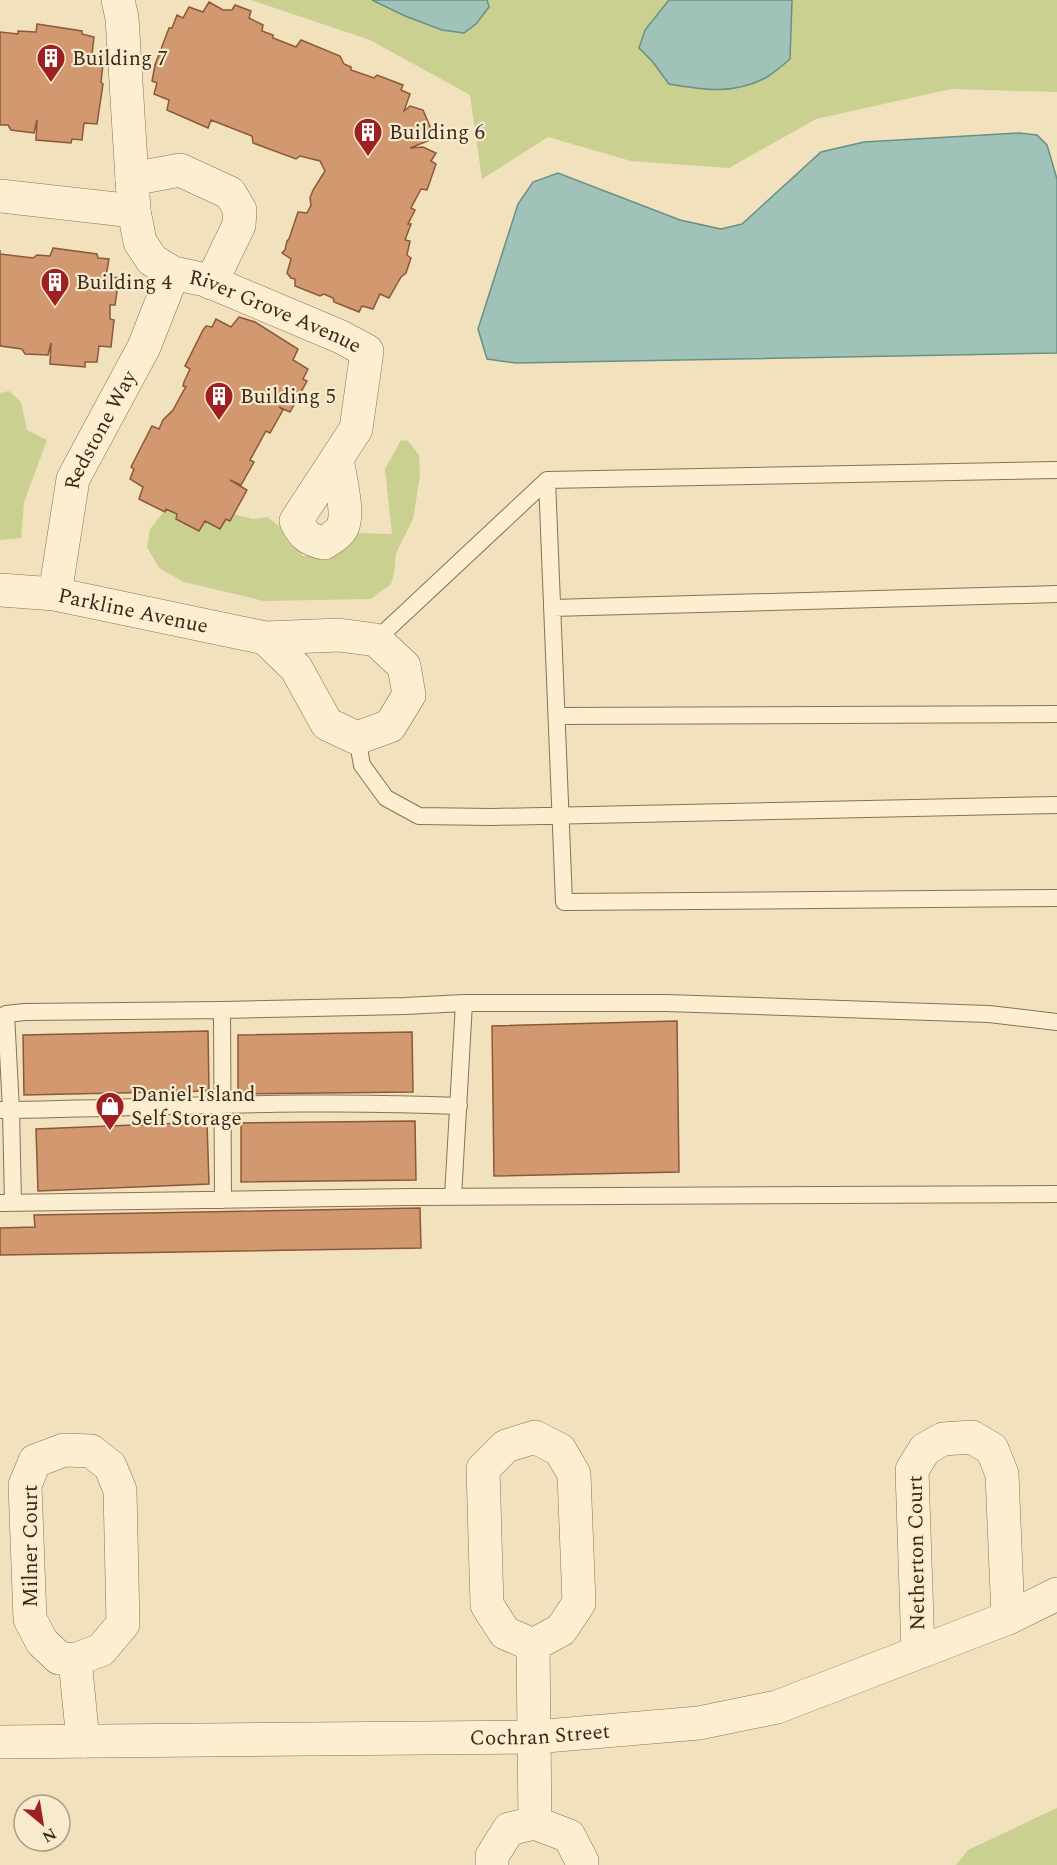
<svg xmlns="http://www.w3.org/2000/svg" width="1057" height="1865" viewBox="0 0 1057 1865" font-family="Spectral,serif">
<rect width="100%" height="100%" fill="#f1e1bd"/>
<!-- green -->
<path fill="#c9d090" d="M 251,0 L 372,0 L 405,16 L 442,30 L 464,33 L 488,8 L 487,0 L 669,0 L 640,48 L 652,61 L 669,84 L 790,59 L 792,0 L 1057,0 L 1057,92 L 951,89 L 816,119 L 729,168 L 631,161 L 548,137 L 482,179 L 470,95 L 370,40 Z
M 9,391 L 21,402 L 27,430 L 47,440 L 24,502 L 21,538 L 0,540 L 0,393 Z
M 401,440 L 408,441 L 419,455 L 420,476 L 413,519 L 396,553 L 394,573 L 391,584 L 371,599 L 264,601 L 184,582 L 159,568 L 147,547 L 150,529 L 166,509 L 177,514 L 176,519 L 198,531 L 205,521 L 220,529 L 226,519 L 230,521 L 233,514 L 253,519 L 268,517 L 284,531 L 303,556 L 335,552 L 357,533 L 392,534 L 385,469 Z
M 1057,1808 L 1057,1865 L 956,1865 L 968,1850 Z"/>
<!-- water -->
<path fill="#a1c2b8" stroke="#689086" stroke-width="1.5" d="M 372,0 L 487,0 L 489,7 L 476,24 L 464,33 L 442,30 L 405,16 Z
M 669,0 L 792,0 L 790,59 C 783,65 775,72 767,77 C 734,95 704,90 669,84 L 652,61 L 639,48 L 645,30 Z
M 1019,133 L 1037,135 L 1047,145 L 1057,179 L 1057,353 L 516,363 L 487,359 L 478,329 L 518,204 L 533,182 L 558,173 L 680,220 L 721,229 L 742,224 L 821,152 L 864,142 Z"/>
<!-- building -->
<path fill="#d29870" stroke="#8b5839" stroke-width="1.5" d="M 209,2 L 223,10 L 232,10 L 235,5 L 251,11 L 249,18 L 263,25 L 262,31 L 273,35 L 273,38 L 296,47 L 301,40 L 340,56 L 344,64 L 351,67 L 351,70 L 374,78 L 377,75 L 403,85 L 401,90 L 410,94 L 404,111 L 410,106 L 423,110 L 432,131 L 428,141 L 410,148 L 423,147 L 436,153 L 431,161 L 436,164 L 427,190 L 421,189 L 411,208 L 415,210 L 408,224 L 411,224 L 405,240 L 410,241 L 407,255 L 411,258 L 406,273 L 401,277 L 389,298 L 380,294 L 373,309 L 362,306 L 359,312 L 334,302 L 333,298 L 324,294 L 320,296 L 295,286 L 295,279 L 291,278 L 287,273 L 291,259 L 282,253 L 285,250 L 287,241 L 289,239 L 298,212 L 307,213 L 311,205 L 310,198 L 313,190 L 325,171 L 320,161 L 300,156 L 296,159 L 253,143 L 252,136 L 211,120 L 208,128 L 167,110 L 169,100 L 154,94 L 157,83 L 152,81 L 155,65 L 169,28 L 172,28 L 177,15 L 183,18 L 189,7 L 203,12 Z
M 37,24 L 82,31 L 82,34 L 94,37 L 92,54 L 104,55 L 101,82 L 103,84 L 97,124 L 84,123 L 82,140 L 72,139 L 71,143 L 36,140 L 37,120 L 34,133 L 11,130 L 8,125 L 0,125 L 0,32 L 18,34 L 18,31 L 36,32 Z
M 53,248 L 97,254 L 98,258 L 109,259 L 106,276 L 119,278 L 115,305 L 110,305 L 110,319 L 114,320 L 111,347 L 99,346 L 97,362 L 85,362 L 85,367 L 50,364 L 51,343 L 48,355 L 25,354 L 22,349 L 0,346 L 0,250 L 0,254 L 33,258 L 37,255 L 50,256 Z
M 239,317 L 255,322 L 298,349 L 293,360 L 308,369 L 303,379 L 307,381 L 290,412 L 279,407 L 283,410 L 270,433 L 266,431 L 250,460 L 254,462 L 241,485 L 230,480 L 247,490 L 230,521 L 226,519 L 220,529 L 205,521 L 199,531 L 176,519 L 177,514 L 166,509 L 165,512 L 139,499 L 143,487 L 130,479 L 134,469 L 131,467 L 152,426 L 159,429 L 163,420 L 173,410 L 184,390 L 186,387 L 183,386 L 184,382 L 190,369 L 185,366 L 203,330 L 206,326 L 212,327 L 216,319 L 231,327 Z
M 677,1021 L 679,1172 L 494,1176 L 492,1026 Z
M 208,1031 L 209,1091 L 24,1095 L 23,1035 Z
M 412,1032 L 413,1092 L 238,1094 L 238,1035 Z
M 415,1121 L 416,1180 L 241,1182 L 241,1123 Z
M 207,1122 L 209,1184 L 38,1191 L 36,1129 Z
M 420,1208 L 421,1248 L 0,1255 L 0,1228 L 35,1227 L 34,1215 Z"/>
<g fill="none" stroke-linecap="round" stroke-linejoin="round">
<!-- lane casing -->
<g stroke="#8a7155" stroke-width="18">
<path id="lane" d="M 547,480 L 564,902 L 1057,898
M 552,608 L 1057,594
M 376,640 L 547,480 L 1057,470
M 557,716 L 1057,714
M 357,738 L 362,765 L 386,798 L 419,816 L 491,817 L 1057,805
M 222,1010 L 223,1200
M 6,1014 L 11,1110 L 13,1203
M 0,1018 L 6,1014 L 25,1012 L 222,1010 L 405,1006 L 464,1003 L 666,1003 L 989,1014 L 1057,1022
M 0,1110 C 153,1108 307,1099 459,1106
M 453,1197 L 464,1003
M 0,1203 L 412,1197 L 1057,1194"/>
</g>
<!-- street casing -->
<g stroke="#8a7155" stroke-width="34">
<g id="street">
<path id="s1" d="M 118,0 L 122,18 L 134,211 L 140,242 L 152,260 L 173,273 L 206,280 L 341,337 L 367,351 L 356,429 L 296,521 C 303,535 309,540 324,543 C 330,539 338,535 342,528 C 350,514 339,475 337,458"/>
<path d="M 132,179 L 180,170 L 230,193 L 240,210 L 239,225 L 211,283"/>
<path d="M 0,196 L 134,211"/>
<path id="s2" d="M 0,590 L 55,594 L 265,638 L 339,635 L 376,640 L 404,666 L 409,695 L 390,726 L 357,738 L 327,724 L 296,668 L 265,638"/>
<path id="s3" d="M 55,594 L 73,479 L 144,347 L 173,273"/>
<path d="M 535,1437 L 560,1450 L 574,1474 L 579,1603 L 561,1630 L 533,1645 L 505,1633 L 487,1605 L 483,1469 L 506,1446 Z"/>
<path d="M 64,1450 L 91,1451 L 110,1466 L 120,1490 L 123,1624 L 101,1650 L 75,1660 L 59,1658 L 42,1642 L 30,1619 L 25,1485 L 35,1461 Z"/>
<path d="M 533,1645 L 535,1823"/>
<path d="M 918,1651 L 912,1470 L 925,1449 L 943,1439 L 972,1437 L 992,1449 L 1002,1474 L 1008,1618"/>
<path d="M 75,1660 L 83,1741"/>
<path id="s4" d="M 0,1742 L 534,1737 L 699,1723 L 777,1707 L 1008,1618 L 1057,1594"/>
<path d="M 492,1865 L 492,1856 L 509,1829 L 535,1823 L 569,1836 L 582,1861 L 582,1865"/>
</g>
</g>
<!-- lane -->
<use href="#lane" stroke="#fbeed1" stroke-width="16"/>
<!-- street -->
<use href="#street" stroke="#fbeed1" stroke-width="33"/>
</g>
<!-- icons -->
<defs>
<g id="building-pin" transform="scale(1.5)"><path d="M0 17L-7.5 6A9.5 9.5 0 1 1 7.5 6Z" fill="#9e2022" stroke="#f8ebcd"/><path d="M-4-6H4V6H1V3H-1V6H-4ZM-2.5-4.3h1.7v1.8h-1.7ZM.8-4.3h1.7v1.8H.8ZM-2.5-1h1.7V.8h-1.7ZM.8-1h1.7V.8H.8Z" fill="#fff"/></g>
<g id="shop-pin" transform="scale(1.5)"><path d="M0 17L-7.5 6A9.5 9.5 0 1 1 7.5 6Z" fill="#9e2022" stroke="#f8ebcd"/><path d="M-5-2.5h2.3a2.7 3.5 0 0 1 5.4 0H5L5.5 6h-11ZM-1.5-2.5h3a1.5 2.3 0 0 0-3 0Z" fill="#fff"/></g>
</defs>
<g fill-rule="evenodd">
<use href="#building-pin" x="51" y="58"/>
<use href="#building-pin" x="368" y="132"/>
<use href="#building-pin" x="55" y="282"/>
<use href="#building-pin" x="219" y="396"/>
<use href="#shop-pin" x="110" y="1106"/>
</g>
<g text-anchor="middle" stroke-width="4.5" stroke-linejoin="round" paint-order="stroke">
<!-- poi labels -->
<g font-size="21" fill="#38291b" stroke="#f8ebcd" text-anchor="start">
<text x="72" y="65">Building 7</text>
<text x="389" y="139">Building 6</text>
<text x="76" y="289">Building 4</text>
<text x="240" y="403">Building 5</text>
<text x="131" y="1101">Daniel Island<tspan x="131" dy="24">Self Storage</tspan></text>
</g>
<!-- street labels -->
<g font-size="21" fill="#38291b" stroke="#f8ebcd">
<text dy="7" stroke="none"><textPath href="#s1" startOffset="399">River Grove Avenue</textPath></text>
<text dy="7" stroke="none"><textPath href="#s3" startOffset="172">Redstone Way</textPath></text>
<text dy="7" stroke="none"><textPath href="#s2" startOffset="135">Parkline Avenue</textPath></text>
<text transform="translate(30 1546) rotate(-90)" y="7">Milner Court</text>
<text transform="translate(916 1553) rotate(-91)" y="7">Netherton Court</text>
<text dy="7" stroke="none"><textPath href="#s4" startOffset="540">Cochran Street</textPath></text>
</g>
</g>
<!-- north arrow -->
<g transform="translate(42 1823) rotate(150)"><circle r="28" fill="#f8ebcd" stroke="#ab9d86" stroke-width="1.5"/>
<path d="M0-4.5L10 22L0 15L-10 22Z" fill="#9e2022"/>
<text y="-9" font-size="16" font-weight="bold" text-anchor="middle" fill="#38291b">N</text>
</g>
</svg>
